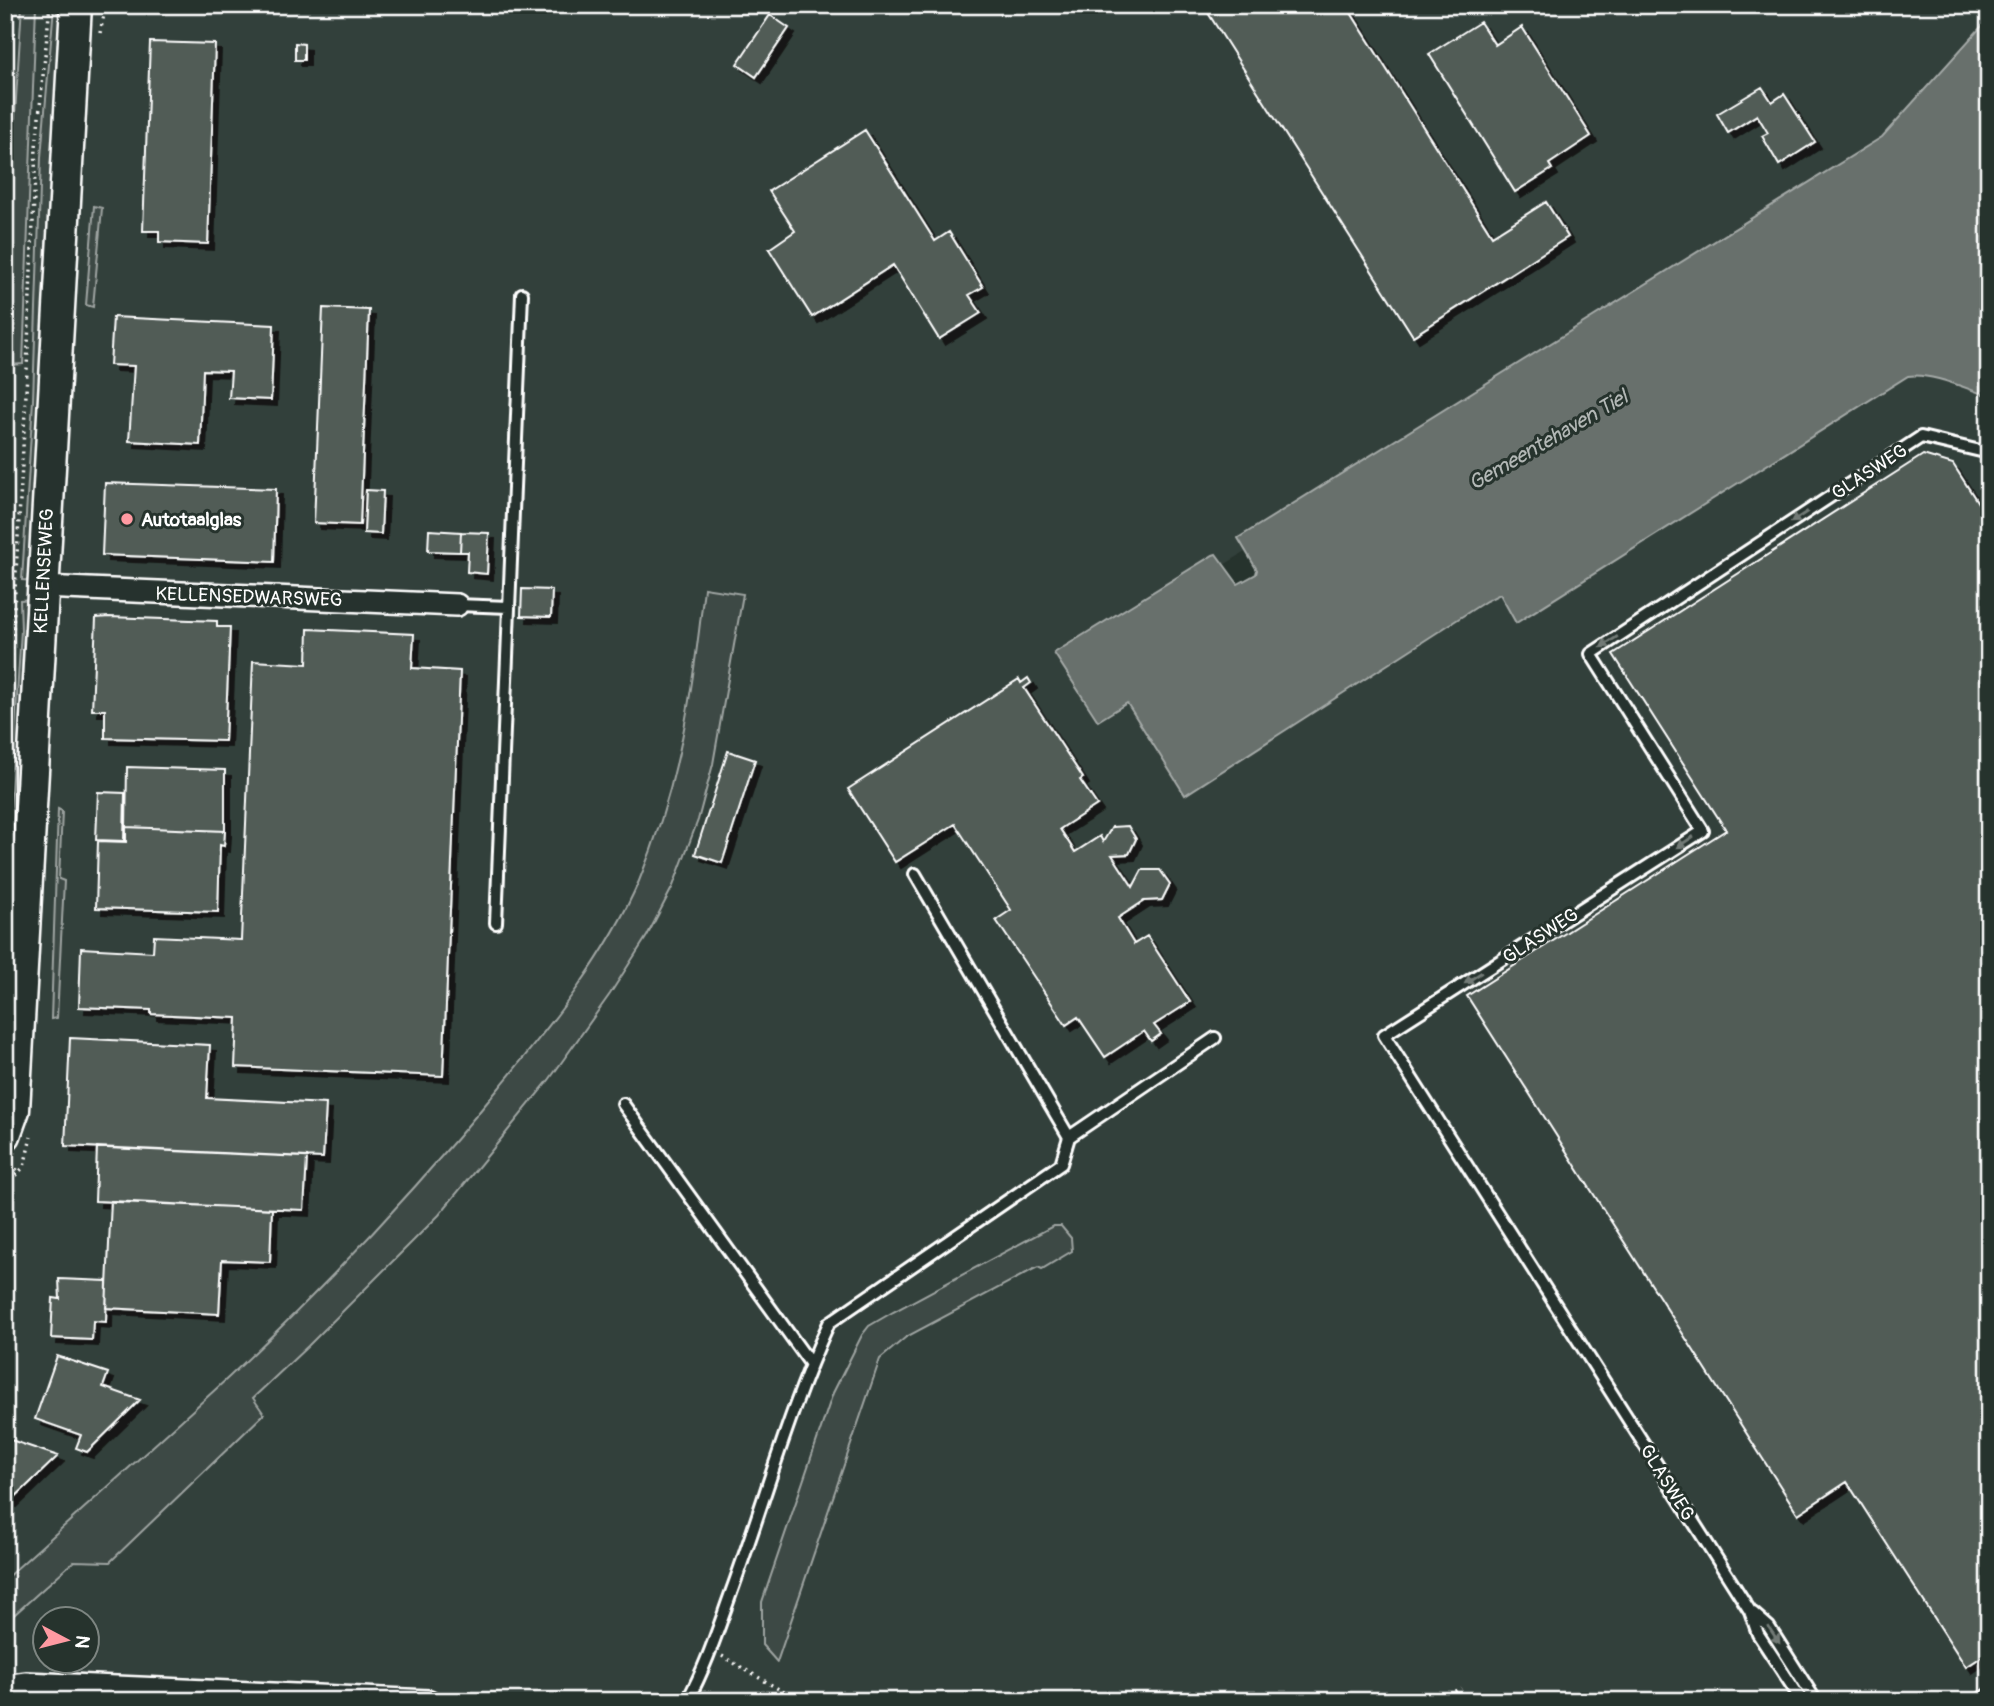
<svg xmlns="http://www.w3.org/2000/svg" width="1994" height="1706" viewBox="0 0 1994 1706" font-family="Pangolin,sans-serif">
<defs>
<filter id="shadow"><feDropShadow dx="6" dy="6" stdDeviation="0" flood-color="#0009"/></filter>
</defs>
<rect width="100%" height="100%" fill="#26332d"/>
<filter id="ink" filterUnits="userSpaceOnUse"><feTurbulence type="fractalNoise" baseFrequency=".0143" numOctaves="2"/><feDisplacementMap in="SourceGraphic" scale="14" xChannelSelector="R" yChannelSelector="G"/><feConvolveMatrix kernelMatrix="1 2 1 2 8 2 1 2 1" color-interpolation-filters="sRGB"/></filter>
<g filter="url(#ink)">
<!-- built -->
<path fill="#333f3a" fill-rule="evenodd" d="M 5,5 L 1989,5 L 1989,49 L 1892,154 L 1076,656 L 1498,568 L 1912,362 L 1989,386 L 1989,1701 L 5,1701 ZM 46,1618 L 88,1618 L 88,1660 L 46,1660 Z"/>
<!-- green -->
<path fill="#3e4944" stroke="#9ea4a2" stroke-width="2" d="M 22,5 L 36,5 L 23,364 L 11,365 L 5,567 L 5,329 L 11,176 Z
M 54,6 L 62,23 L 35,581 L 22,580 L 33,400 L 41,157 Z
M 94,206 L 102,208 L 93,307 L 86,305 Z
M 704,588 L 743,594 L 713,764 L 698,820 L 673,886 L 647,936 L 610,994 L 549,1080 L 439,1215 L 308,1346 L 253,1398 L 264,1414 L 110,1562 L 74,1561 L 5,1623 L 5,1579 C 80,1512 155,1445 229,1377 C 325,1287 416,1190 499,1088 C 552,1023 605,959 639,881 C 679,785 693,690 704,588 Z
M 33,599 L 30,630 L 24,630 L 5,1013 L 10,811 L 21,630 L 20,600 Z
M 58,809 L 62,811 L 59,879 L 64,881 L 57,1018 L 51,1019 Z
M 1053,1226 L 1061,1226 L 1071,1238 L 1072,1251 L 1042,1269 L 1038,1267 L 1032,1270 L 906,1337 L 880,1359 L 777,1662 L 762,1645 L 762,1602 L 833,1393 L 862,1335 L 869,1326 L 893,1312 Z"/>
<!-- water -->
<path fill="#67706c" stroke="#a4a9a7" stroke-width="2" d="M 1989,18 L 1989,396 C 1967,389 1930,372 1908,376 L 1516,623 L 1500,594 L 1486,601 L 1185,795 L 1127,703 L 1098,721 L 1054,653 L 1213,555 L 1216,554 L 1238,584 L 1256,574 L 1257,570 L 1238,538 L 1882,137 Z"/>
<!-- building -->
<path fill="#515c57" stroke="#fff" stroke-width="2" filter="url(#shadow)" d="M 1203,5 L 1346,5 L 1492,236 L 1546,202 L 1568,237 L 1413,336 Z
M 770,15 L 789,28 L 756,77 L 737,64 Z
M 1480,22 L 1495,45 L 1522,27 L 1591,136 L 1549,164 L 1552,169 L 1515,192 L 1429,54 Z
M 150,42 L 215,44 L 208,244 L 159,242 L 159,231 L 143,231 Z
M 295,43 L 304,44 L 304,60 L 295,60 Z
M 1762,87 L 1772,102 L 1784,94 L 1815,142 L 1779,165 L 1762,136 L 1768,133 L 1757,115 L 1728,133 L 1717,114 Z
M 865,130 L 935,241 L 949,232 L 983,287 L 969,295 L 981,313 L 939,339 L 893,265 L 812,317 L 769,249 L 795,231 L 769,191 Z
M 323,308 L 369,310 L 360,525 L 314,523 Z
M 113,317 L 274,325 L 271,400 L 229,398 L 231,371 L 203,370 L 200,445 L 129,441 L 134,366 L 110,365 Z
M 1923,455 L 1953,464 L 1989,520 L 1989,1652 L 1966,1667 L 1847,1482 L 1798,1514 L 1467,996 L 1726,830 L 1613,654 Z
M 105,483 L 276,489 L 274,562 L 102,555 Z
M 366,490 L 383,491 L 381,534 L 364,533 Z
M 429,530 L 461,532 L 460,552 L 428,551 Z
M 461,532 L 489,533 L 487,574 L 467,572 L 468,552 L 460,552 Z
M 522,589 L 552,590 L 551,617 L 521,616 Z
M 109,617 L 217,621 L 217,627 L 230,627 L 225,741 L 105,738 L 105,710 L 92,710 L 96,618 Z
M 308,629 L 414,634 L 412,668 L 460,671 L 443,1076 L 235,1067 L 237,1018 L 151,1014 L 151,1010 L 79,1007 L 81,948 L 153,952 L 154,936 L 241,940 L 253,661 L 307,664 Z
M 1028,678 L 1031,683 L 1024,688 L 1083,778 L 1080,780 L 1097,805 L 1060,829 L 1075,852 L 1100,836 L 1103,842 L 1112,827 L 1128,826 L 1136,839 L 1129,854 L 1112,855 L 1133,887 L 1142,870 L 1160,870 L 1170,884 L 1162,900 L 1144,901 L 1118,918 L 1134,944 L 1147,936 L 1190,1002 L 1154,1025 L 1161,1034 L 1151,1041 L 1144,1031 L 1105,1057 L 1078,1017 L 1066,1025 L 996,920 L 1011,910 L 955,824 L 895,862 L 848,789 L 1019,679 L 1021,683 Z
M 728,751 L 755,760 L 722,863 L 695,854 Z
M 127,767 L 225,770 L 225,831 L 126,827 Z
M 98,792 L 125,793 L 124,841 L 96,840 Z
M 126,827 L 225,831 L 224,846 L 220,845 L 218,912 L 96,908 L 98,841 L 126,842 Z
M 70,1038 L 210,1045 L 207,1098 L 326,1104 L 323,1158 L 65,1146 Z
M 97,1147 L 307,1157 L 304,1210 L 95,1201 Z
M 111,1201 L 272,1209 L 270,1262 L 222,1260 L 219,1314 L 106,1308 Z
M 59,1279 L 107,1281 L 106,1322 L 93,1321 L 92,1340 L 51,1338 L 53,1298 L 60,1299 Z
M 57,1356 L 108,1373 L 103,1387 L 140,1400 L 87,1452 L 76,1448 L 81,1435 L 35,1419 Z
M 5,1438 L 58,1456 L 11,1501 L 5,1499 Z"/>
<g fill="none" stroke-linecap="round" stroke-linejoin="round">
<!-- service casing -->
<g stroke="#fff" stroke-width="16">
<path id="service" d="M 457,605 L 509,607
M 915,874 L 1069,1137
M 496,923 L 522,294
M 623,1104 L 810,1363
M 1753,1613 L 1769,1627 L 1816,1701
M 687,1701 C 706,1667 718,1629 731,1593 C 764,1503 789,1409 829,1323 L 1061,1164 L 1069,1137 L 1215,1038
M 1802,1701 L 1758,1634 L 1750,1611 L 1384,1035 L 1703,831 L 1591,654 L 1921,437 L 1989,453
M 1978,1701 L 1989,1694"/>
</g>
<!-- minor casing -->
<g stroke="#fff" stroke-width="26">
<path id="minor" d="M 42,587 L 457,605
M 5,1686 L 26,1683 L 429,1701"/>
</g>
<!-- secondary casing -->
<g stroke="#fff" stroke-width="35">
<path id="secondary" d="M 5,1135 L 14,1110 L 76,5"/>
</g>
<!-- path -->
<path stroke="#fff" stroke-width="3.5" stroke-dasharray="2 5" stroke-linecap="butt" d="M 100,33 L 106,5
M 5,768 L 26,394 L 36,147 L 50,5
M 6,1159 L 19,1172
M 5,1185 L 24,1167 L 31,1137
M 5,1203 L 8,1185
M 722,1656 L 799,1701
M 1436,1701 L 1461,1688"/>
<!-- service -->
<use href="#service" stroke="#26332d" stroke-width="10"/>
<!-- minor -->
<use href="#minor" stroke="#26332d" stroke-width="21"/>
<!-- secondary -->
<use href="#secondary" stroke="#26332d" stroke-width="30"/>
</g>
<!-- one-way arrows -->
<defs><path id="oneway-solid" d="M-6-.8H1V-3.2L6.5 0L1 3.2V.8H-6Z" transform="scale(1.75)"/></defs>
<g fill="#727a76">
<use href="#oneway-solid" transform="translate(1799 517) rotate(147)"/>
<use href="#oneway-solid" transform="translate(1609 642) rotate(147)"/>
<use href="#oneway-solid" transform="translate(1685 842) rotate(147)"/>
<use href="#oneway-solid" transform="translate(1473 978) rotate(147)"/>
<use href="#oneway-solid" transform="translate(1774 1635) rotate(56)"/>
</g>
</g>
<!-- markers -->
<circle fill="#ff9aa2" stroke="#26332d" stroke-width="2.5" cx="127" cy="519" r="7"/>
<g text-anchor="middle" stroke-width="6" stroke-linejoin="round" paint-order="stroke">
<!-- street labels -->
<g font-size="19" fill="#fff" stroke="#26332d">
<text transform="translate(1869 471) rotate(-33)" y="7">GLASWEG</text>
<text transform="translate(43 571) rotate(-87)" y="7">KELLENSEWEG</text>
<text transform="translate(249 596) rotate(2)" y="7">KELLENSEDWARSWEG</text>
<text transform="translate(1540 935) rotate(-33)" y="7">GLASWEG</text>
<text transform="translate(1668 1482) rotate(58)" y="7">GLASWEG</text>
</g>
<!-- poi labels -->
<g font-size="19" font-weight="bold" fill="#fff" stroke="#26332d" text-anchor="start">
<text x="141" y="526">Autotaalglas</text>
</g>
<!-- water labels -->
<g font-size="21" font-style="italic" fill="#b3b8b6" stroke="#26332d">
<text transform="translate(1548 440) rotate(-30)" y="7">Gemeentehaven Tiel</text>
</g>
</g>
<!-- margin -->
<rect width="1994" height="1706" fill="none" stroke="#26332d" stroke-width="28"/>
<rect x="14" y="14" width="1966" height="1678" fill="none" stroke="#fff" stroke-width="2.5" filter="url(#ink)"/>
<!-- north arrow -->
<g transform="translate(66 1640) rotate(97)"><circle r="33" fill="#26332d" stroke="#7d8581" stroke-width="2"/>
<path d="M0-5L12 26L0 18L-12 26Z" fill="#ff9aa2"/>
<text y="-10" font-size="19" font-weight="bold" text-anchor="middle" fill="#ffffff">N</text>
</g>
</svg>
